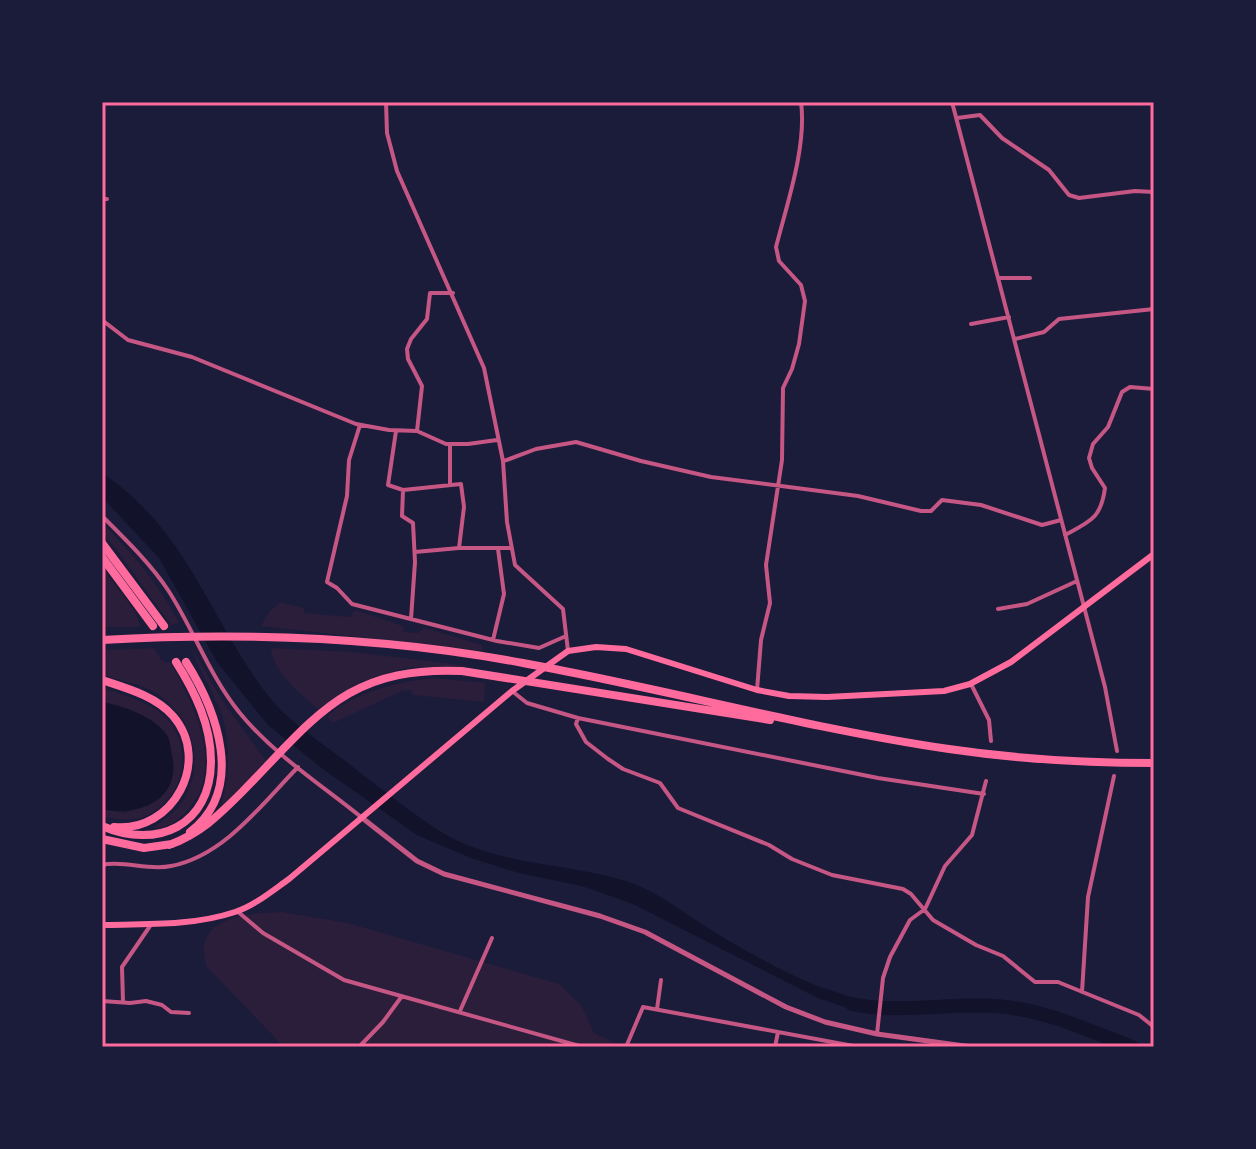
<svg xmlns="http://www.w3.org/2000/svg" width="1256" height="1149" viewBox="0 0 1256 1149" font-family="Overpass,sans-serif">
<rect width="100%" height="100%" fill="#1b1b3a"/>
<!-- green -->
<path fill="#2a1e3b" d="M 102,523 C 133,553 159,585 179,623 L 171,625 L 113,545 L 102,534 Z
M 102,567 L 134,610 L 141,627 L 102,627 Z
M 280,602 L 303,608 L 305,613 L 349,617 L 355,610 L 403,626 L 404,632 L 418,633 L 425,628 L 482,645 L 482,651 L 261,626 L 269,612 Z
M 191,647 L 224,703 L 266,761 L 223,805 L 221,803 C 231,779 230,735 220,710 C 211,689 199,669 191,647 Z
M 154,648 L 162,661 L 171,663 C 194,705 227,770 186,812 C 178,821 167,829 154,828 C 163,820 176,812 182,802 C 207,765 193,716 156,693 C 141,684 119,680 102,675 L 102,650 Z
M 271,648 L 353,652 L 470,666 L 404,668 L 362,681 L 318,709 C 300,694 273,672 271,648 Z
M 435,678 L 485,683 L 484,702 L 413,695 L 411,690 L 402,691 L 333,723 L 327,717 C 351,692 402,681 435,678 Z
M 102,688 C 122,694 156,704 169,721 C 196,754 180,806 140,818 C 128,821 113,819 102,816 L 102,809 L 124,813 L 150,805 L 105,702 L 102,702 Z
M 282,912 L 348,923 L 559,984 L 581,1005 L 594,1033 L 623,1047 L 284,1047 L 207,967 C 189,917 248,913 282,912 Z"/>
<!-- water -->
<path fill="#12122b" d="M 102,473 C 187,531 206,611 263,689 C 283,717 313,737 340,757 C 371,781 401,805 432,826 C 490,867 564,861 629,882 C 658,892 682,912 708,928 C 738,947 781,971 815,985 C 834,993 859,996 875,1011 L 853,1010 L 818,998 L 633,904 L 582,886 L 519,873 L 471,858 L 417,835 L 323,769 L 268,725 L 217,662 L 159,558 L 102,497 Z
M 102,702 C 123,706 157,717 168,737 C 170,741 171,750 172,755 C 182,800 138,817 102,809 Z"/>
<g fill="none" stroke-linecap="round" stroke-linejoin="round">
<!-- river -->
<path stroke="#12122b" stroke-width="14" d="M 852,1004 C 898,1014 948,1003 995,1006 C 1043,1009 1087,1030 1132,1047"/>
<!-- minor -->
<path stroke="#c65784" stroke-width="4" d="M 386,102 L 387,133 L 397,171 L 484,368 L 503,461 L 507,522 L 515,565 L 563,609 L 568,651
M 952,102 L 1105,687 L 1117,751
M 957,118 L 980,115 L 1002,138 L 1049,170 L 1069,195 L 1079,198 L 1135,191 L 1154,192
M 102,199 L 107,199
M 999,278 L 1030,278
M 102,320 L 128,340 L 192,357 L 356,424 L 389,430 L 417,431 L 446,444 L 468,444 L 497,440
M 971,324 L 1009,317
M 1015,339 L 1044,332 L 1059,319 L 1154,309
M 360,425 L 349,460 L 347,496 L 327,582 L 337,588 L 352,604 L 497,641 L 539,648 L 566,636
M 396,431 L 388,485 L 403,490 L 461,484 L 464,507 L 459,548
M 417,431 L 422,386 L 408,359 L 407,349 L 411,339 L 427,319 L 430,293 L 453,293
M 450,444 L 450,484
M 504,461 L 536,449 L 576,442 L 641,461 L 711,477 L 858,496 L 921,511 L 931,511 L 942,500 L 981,505 L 1042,525 L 1061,520
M 403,491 L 402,516 L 413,523 L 415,562 L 411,619
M 102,516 C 125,539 150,563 168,590 C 194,630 209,675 239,712 C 272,753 320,784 361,817
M 1065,535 C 1091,521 1101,518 1105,488 L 1092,468 L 1089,458 L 1093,444 L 1108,427 L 1122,392 L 1130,387 L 1154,389
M 415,552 L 459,548 L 511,548
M 998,609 L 1027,604 L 1077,581
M 493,640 L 504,594 L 498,549
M 971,684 L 989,720 L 991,741
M 757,690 L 761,640 L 770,603 L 766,565 L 782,460 L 783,388 L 792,369 L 799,344 L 805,301 L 801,285 L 779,261 L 776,247 C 787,204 807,146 801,102
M 512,691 L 527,703 L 578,718 L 878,778 L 984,794
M 578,718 L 576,724 L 586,742 L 608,759 L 623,769 L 660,783 L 678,808 L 769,845 L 792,859 L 832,875 L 903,889 L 911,894 L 933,920 L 976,945 L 1003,956 L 1035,982 L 1058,982 L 1139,1015 L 1154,1027
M 102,865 C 124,860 148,871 171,866 C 224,856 262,804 298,767
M 237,911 L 263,933 L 344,980 L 583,1047
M 1082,992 L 1088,897 L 1114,776
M 102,1001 L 130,1003 L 146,1001 L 162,1005 L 171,1012 L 189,1013
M 123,1002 L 122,967 L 150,926
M 657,1009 L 661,980
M 460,1011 L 492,938
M 877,1034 L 883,978 L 890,957 L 910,920 L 925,909 L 945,866 L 972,835 L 986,781
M 359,1047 L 383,1022 L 402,996
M 626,1047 L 643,1007 L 859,1047
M 775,1047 L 778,1032"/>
<!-- tertiary -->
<path stroke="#c65784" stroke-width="5" d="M 361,817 L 417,861 L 444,874 L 600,916 L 645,932 L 786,1007 L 825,1022 L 877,1034 L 972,1047"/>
<!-- secondary -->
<path stroke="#ff6b9d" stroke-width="6" d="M 102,925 C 146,924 193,926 235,912 C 254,906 272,891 289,879 L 512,691 L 568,651 L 596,647 L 626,649 L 757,690 L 789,696 L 827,697 L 944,691 L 970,684 L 1011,662 L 1154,554"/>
<!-- motorway -->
<path stroke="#ff6b9d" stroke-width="8" d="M 102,543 L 164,626
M 102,557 L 153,626
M 102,640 C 242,632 385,637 523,663 C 666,689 806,728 949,749 C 1017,759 1086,763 1154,763
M 186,662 C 217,711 246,789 190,832
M 102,680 C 126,688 156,696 173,716 C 212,761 173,833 114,827
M 102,826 C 157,850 211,826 211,761 C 211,725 195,692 176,662
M 102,839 L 144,848 L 172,844
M 169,845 C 200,834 219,815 242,792 C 316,717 346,666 462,671 L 770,720"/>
</g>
<!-- border -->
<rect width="1256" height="1149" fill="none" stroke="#1b1b3a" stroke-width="208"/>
<rect x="104" y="104" width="1048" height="941" fill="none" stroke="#ff6b9d" stroke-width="3"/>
</svg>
